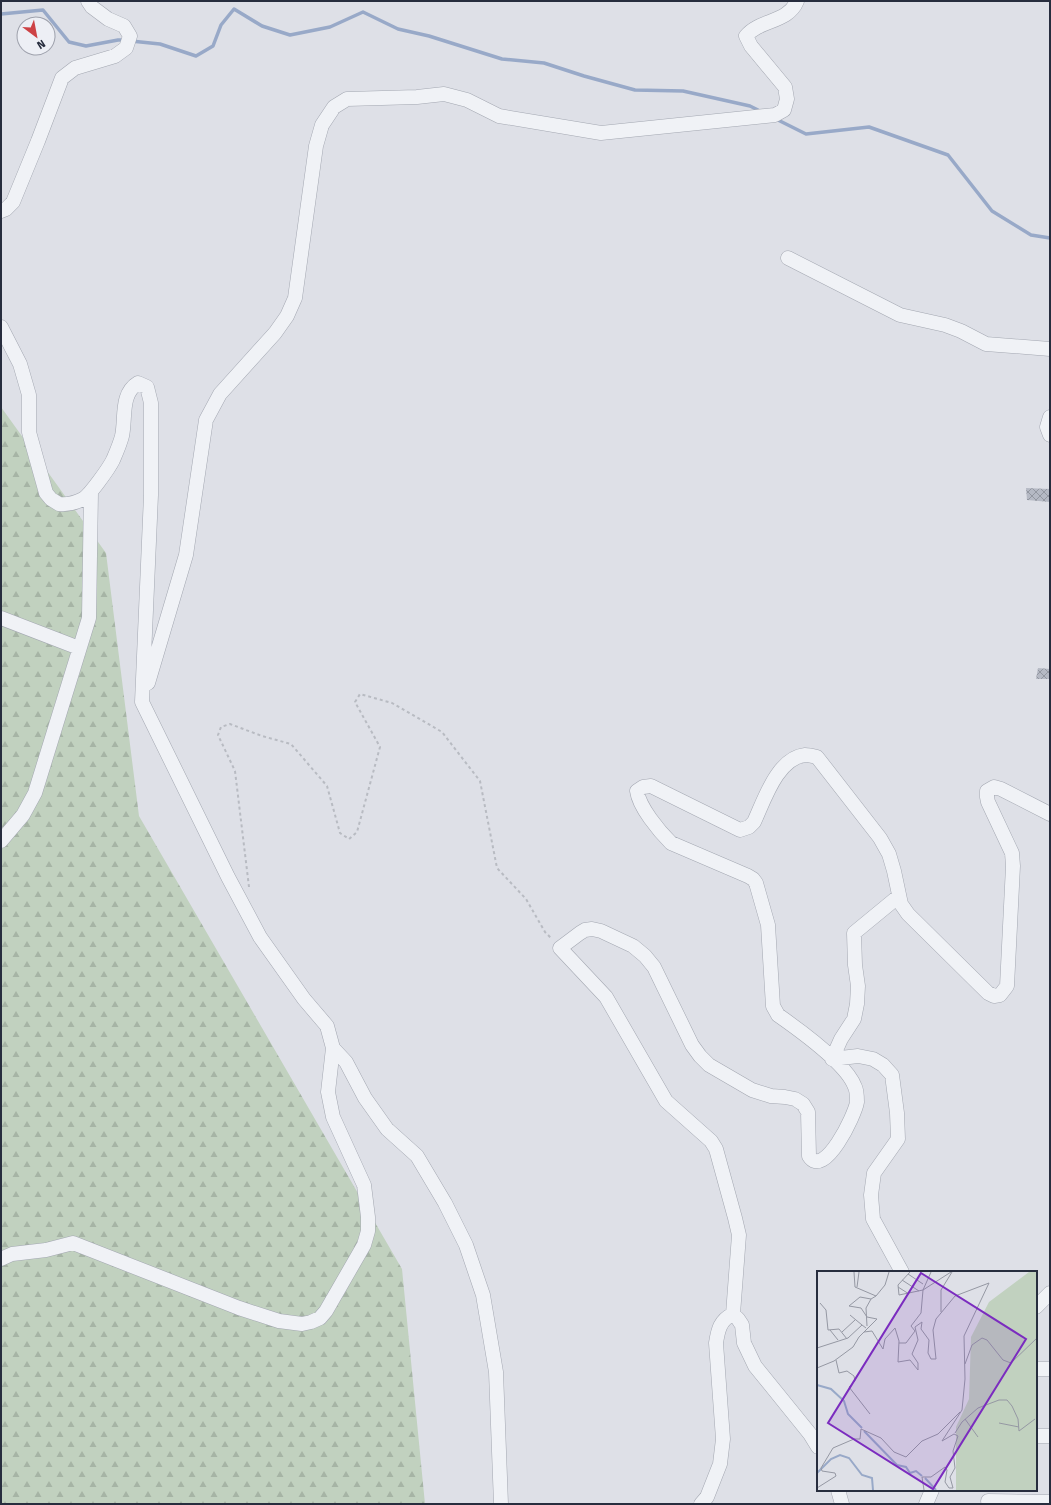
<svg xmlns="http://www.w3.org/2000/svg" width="1051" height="1505" viewBox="0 0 1051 1505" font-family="'Fira Sans',sans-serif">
<defs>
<pattern id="forest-firs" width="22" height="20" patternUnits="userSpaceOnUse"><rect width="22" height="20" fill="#c1d1bf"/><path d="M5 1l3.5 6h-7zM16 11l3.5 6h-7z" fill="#a6b4a5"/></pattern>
<pattern id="building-cross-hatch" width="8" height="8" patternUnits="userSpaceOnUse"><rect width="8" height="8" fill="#b5b9c4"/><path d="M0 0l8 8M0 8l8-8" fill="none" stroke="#9397a1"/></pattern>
</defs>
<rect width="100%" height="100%" fill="#dee0e7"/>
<!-- forest -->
<path fill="url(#forest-firs)" d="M 1,407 L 106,553 L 139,816 L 402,1269 L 425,1504 L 1,1504 Z"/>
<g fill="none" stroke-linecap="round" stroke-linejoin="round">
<!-- stream -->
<path stroke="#98a9c8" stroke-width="3.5" d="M 1,14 L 43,10 L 69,42 L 86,46 L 118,40 L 125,40
M 131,41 L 160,44 L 196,56 L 213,46 L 221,25 L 234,9 L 262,26 L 290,35 L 330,27 L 363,12 L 398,29 L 429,36 L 502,59 L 544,63 L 584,76 L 635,90 L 683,91 L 750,106 L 762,112
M 776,119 L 806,134 L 869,127 L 948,155 L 992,211 L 1031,235 L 1050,238"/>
</g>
<!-- building -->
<path fill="url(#building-cross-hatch)" d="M 1026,488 L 1050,489 L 1050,502 L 1027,500 Z
M 1038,668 L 1050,669 L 1050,679 L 1036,679 Z"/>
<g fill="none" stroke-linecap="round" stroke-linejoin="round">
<!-- minor casing -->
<g stroke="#a3a7b1" stroke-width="15">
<path id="minor" d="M 1,211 L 6,209 L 13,202 L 38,141 L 62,78 L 75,68 L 115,56 L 126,48 L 130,36 L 124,26 L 108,19 L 92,7 L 88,1
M 788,258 L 900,315 L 945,325 L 961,331 L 986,344 L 1050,349
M 1,327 L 20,364 L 29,395 L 29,432 L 46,493 L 51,499 L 59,504 C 67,505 75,503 83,499 C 90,495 109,468 113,460 C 116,453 120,444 122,436 C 126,418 120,394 138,383 L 147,387 L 151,403 L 151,495 L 142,702 L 228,877 L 260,937 L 304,999 L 327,1026 L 333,1048 L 346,1062 L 365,1098 L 387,1129 L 417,1156 L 445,1203 L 466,1245 L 483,1295 L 496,1372 L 501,1504
M 1050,417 L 1047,427 L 1050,435
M 1,618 L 79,648
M 148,683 L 186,555 L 206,420 L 220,394 L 275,333 L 287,316 L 295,298 L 316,146 L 322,125 L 334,107 L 347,99 L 417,97 L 444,94 L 467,100 L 499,116 L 601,133 L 775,115 L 784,110 L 787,99 L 785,87 L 751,46 L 746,36 C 760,19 788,23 797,1
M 1,841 L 23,815 L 35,793 L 89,618 L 91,492
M 899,896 L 854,933 L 855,965 L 858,986 L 857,1004 L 854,1019 L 841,1039 L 832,1059 L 858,1056 L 873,1059 L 883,1065 L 892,1075 L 897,1113 L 898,1139 L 874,1173 L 871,1195 L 873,1219 L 902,1272
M 1,1259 L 12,1254 L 46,1250 L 73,1243 L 239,1308 L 279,1321 L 302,1324 L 311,1322 L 320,1318 L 326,1311 L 364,1245 L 368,1231 L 368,1217 L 364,1185 L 333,1117 L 328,1092 L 333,1048
M 1036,1307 L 1050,1293
M 733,1314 L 739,1235 L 735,1218 L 716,1149 L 711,1141 L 666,1101 L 606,997 L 560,948 L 580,933 L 585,930 L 592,929 L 601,931 L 633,946 L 645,956 L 654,967 L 692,1045 L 700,1056 L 709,1065 L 752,1090 L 771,1096 L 785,1097 L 795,1099 L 803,1104 L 808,1112 L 809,1156 C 824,1180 855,1115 857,1102 C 857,1098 857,1091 855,1087 C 847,1064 798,1029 778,1015 L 773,1006 L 768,925 L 756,883 L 753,879 L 748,876 L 671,843 C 659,831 639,807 637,791 L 643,787 L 651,786 L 740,830 L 749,827 L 754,822 C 764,801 777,758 805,755 C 808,755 813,756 817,757 L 880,838 L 889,854 L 894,871 L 901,904 L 908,914 L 988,993 L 994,996 L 1000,995 L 1007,986 L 1013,866 L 1012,853 L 988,802 L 987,797 L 987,791 L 994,787 L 1001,789 L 1050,814
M 733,1314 L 738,1319 L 742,1325 L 744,1343 L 755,1366 L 810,1434 L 818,1447
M 1036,1369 L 1050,1369
M 1036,1436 L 1050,1436
M 838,1490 L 842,1504
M 988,1501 L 1050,1502
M 701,1504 L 707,1497 L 720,1464 L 723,1439 L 716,1343 C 718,1330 720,1320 733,1314
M 926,1504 L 932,1490"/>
</g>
<!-- path -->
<path stroke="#b8bbc2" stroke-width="2" stroke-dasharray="3 3" stroke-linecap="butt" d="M 249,887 L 235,771 L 218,735 L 221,727 L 230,724 L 262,736 L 291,744 L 327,786 L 340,833 L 349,839 L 357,832 L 380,747 L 355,702 L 360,694 L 392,703 L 442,732 L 480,781 L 497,868 L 526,899 L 545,932 L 551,938"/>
<!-- minor -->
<use href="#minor" stroke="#f0f2f6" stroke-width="14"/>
</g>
<!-- overview -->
<g transform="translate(817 1271)">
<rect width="220" height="220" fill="#dee0e7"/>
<path d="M 212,1 L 220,1 L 220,219 L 139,219 L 139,156 L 152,128 L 154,66 L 172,31 Z" fill="#c1d1bf"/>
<path fill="none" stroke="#98a9c8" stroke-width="2" d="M 0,114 L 14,118 L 27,130 L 31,143 L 45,157M 47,160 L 80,194 L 89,196 L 93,202 L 99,200 L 105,205M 0,202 L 14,188 L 23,184 L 32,187 L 45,204 L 55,207 L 56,219M 108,207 L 119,219"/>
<path fill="none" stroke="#9598a3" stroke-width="1" d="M 93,1 L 81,14 L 82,24 L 106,19 L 114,1M 91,3 L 106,13M 85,9 L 102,20M 40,16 L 42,1M 81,16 L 92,23M 59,25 L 68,14 L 72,1M 3,32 L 9,39 L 11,59 L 22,58 L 30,68M 124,41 L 124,19 L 135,1M 33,44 L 45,54M 105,51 L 104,58 L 112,69 L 111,82 L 114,88 L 119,88 L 116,59 L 119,48 L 138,25 L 172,12 L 147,65 L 148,108 L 145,139 L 125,170 L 137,163 L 141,165 L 136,180 L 138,197 L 133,206 L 136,217 L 132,217 L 128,211 L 130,199 L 128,196 L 114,206 L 105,206 L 107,219M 50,55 L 49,37 L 54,28M 13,59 L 21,69M 25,61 L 38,49M 47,61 L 55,60 L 66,78 L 68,68 L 78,57 L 82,70 L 81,91 L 93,89 L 101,99 L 101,92 L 95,83 L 101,69 L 98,56 L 105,51M 82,72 L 89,72 L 98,60 L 94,55 L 104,42 L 106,19 L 134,1M 0,77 L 31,67 L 45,54 L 49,57M 19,89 L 22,102 L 30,100 L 37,105 L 38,110 L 32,116 L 53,143M 148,93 L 155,74 L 165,67 L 170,69 L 186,89 L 194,92 L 220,67M 0,97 L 17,90 L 36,76 L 42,66 L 60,48 L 50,46 L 44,37 L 32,35 L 43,26 L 54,28 L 59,25 L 38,16 L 37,1M 148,148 L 161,166M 182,152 L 202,156M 138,162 L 145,151 L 161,137 L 182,129 L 190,129 L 195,135 L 201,148 L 202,160 L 218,148M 0,217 L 19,205 L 18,202 L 5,200 L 4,197 L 16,177 L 37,168 L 43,168 L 44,158 L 64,167 L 77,181 L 89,186 L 105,170 L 121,163 L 143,141"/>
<path fill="#7b2cbf" fill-opacity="0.15" stroke="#7b2cbf" stroke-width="2" d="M 104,2 L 209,68 L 116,218 L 11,152 Z"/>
<rect width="220" height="220" fill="none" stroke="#272d3e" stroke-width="2"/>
</g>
<!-- border -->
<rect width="1051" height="1505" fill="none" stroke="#272d3e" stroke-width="4"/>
<!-- north arrow -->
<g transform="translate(36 36) rotate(148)"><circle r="19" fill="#edeff5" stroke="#9ea1ac"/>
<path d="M0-3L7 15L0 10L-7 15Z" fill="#cd4245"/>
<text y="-6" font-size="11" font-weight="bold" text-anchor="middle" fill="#272d3e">N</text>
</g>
</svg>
